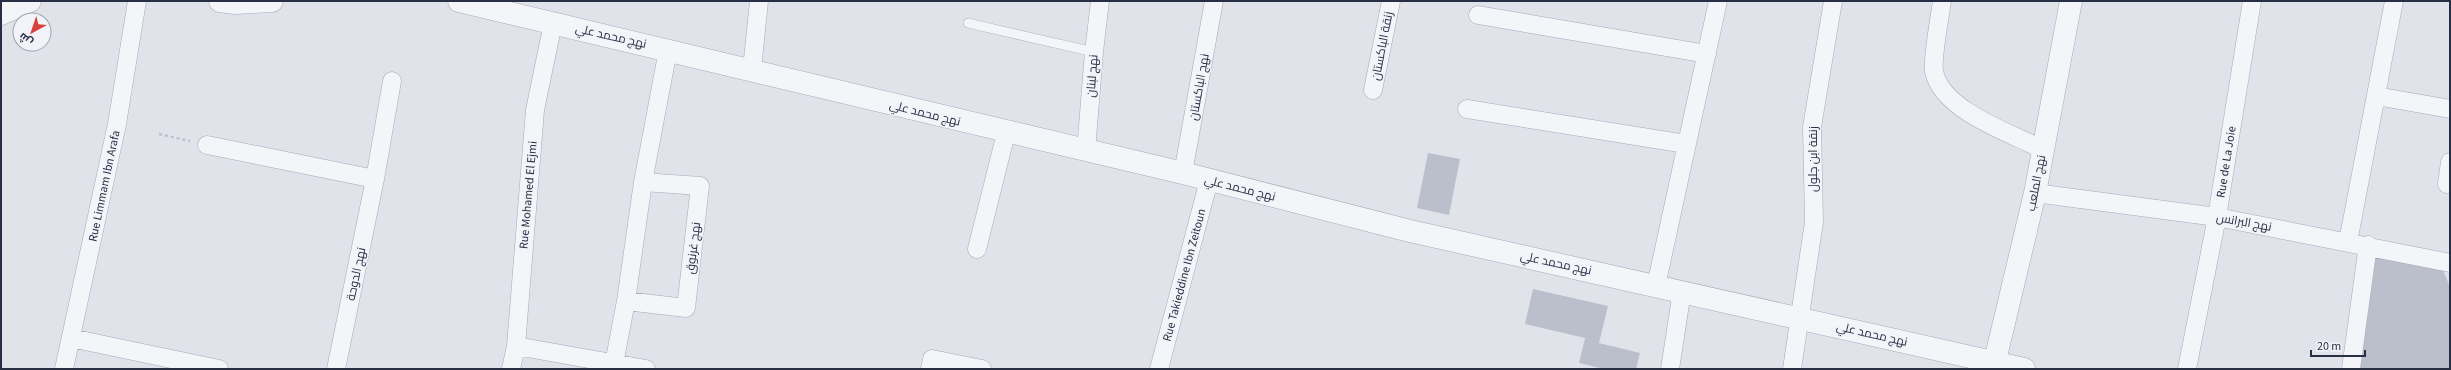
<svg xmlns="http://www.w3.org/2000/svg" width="2451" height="370" viewBox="0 0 2451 370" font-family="'Source Sans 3',Cairo,sans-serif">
<rect width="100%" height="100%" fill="#e1e3eb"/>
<!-- building -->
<path fill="#bbbecb" d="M 1428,153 L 1460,159 L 1449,215 L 1417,208 Z
M 2376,256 L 2443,270 L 2450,287 L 2450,369 L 2360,369 Z
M 1533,289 L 1608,306 L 1599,343 L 1640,353 L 1636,369 L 1604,369 L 1579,363 L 1585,338 L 1525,324 Z"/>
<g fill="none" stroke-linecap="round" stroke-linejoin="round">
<!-- service casing -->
<g stroke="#a6a9b6" stroke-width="10">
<path id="service" d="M 968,23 L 1094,52"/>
</g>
<!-- minor casing -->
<g stroke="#a6a9b6" stroke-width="19">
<path id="minor" d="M 1942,1 C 1940,16 1932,58 1934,71 C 1941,110 2010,133 2042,149
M 1478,15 L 1707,54
M 752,69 L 759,1
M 1373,90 L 1391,1
M 2376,96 L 2450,109
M 1467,109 L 1686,144
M 207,145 L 375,179
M 1086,151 L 1094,52 L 1100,1
M 1183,173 L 1214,1
M 2447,184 L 2450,162
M 2035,193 L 2217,217 L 2450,263
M 2348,242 L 2394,1
M 977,249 L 1006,133
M 1656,286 L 1718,1
M 626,301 L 686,308 L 700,186 L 643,182
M 71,338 L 219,369
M 516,346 L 646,369
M 614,364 L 626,301 L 643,182 L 668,50
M 64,369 L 117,124 L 137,1
M 336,369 L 375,179 L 392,81
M 511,369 L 516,346 L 535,110 L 553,23
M 930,369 L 932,359 L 982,369
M 1159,369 L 1209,180
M 1670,369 L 1682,291
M 1792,369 L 1814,222 L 1812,127 L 1833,1
M 2187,369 L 2217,217 L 2252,1
M 2351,369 L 2368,245"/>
</g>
<!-- tertiary casing -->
<g stroke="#a6a9b6" stroke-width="23">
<path id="tertiary" d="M 220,1 L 235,3 L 272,1
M 459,1 L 1183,173 L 1410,231 L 2024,369
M 1,14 L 30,1
M 1993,369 L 2035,193 L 2071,1"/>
</g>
<!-- path -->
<path stroke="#bfc1ca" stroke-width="2.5" stroke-dasharray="3 3" stroke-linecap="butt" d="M 159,134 L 190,141"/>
<!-- service -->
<use href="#service" stroke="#f4f5f9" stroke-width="9"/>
<!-- minor -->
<use href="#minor" stroke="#f4f5f9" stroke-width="18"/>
<!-- tertiary -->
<use href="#tertiary" stroke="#f4f5f9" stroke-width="22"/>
</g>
<g text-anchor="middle" stroke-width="3" stroke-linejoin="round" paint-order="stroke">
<!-- street labels -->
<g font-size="12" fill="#282e44" stroke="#f1f3f8">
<text transform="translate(611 36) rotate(13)" y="4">نهج محمد علي</text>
<text transform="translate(1382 46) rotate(-79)" y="4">زنقة الباكستان</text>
<text transform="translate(1092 76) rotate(-86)" y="4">نهج لبنان</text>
<text transform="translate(1199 87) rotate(-80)" y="4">نهج الباكستان</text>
<text transform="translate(925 113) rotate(14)" y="4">نهج محمد علي</text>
<text transform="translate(1813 159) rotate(-90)" y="4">زنقة ابن جلول</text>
<text transform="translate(2226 162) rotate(-81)" y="4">Rue de La Joie</text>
<text transform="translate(2036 183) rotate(-79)" y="4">نهج الملعب</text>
<text transform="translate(104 186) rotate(-78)" y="4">Rue Limmam Ibn Arafa</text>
<text transform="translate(1240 188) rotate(14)" y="4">نهج محمد علي</text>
<text transform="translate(528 195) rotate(-85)" y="4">Rue Mohamed El Ejmi</text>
<text transform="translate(2244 222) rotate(10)" y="4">نهج البرانس</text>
<text transform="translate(693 248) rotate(-83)" y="4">نهج غرنوق</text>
<text transform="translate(1556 263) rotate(12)" y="4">نهج محمد علي</text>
<text transform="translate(356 274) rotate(-78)" y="4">نهج الدوحة</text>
<text transform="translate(1184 275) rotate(-75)" y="4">Rue Takieddine Ibn Zeitoun</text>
<text transform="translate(1872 334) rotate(13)" y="4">نهج محمد علي</text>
</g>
</g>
<!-- border -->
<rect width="2451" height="370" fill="none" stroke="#282e44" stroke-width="4"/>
<!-- north arrow -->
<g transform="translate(32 32) rotate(220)"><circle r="19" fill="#f1f3f8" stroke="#a1a4b0"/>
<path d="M0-3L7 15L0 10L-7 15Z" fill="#d9403e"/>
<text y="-6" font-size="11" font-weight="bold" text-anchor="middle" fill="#282e44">ش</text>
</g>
<!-- scale -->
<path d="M2311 350v6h54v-6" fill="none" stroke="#282e44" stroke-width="2"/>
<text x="2317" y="350" font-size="12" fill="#282e44" stroke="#f1f3f8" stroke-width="3" paint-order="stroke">20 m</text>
</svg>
